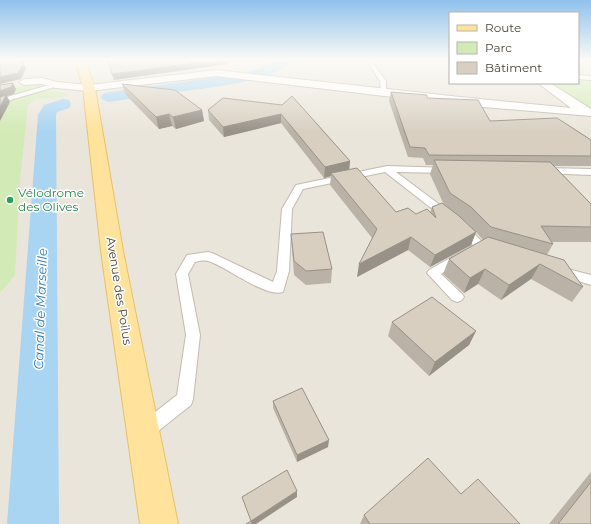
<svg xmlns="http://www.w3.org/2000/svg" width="591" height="524" viewBox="0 0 591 524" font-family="Montserrat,sans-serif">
<rect width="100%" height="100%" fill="#f6f3ec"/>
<!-- residential -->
<path fill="#eae5da" d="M 0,59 L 450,59 L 450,83 L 578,83 L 578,59 L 591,59 L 591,524 L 0,524 Z"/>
<!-- green -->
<path fill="#d2eab5" d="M 578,77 L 591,79 L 591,108 L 552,83 L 578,83 Z
M 34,84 L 47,87 L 44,88 C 51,91 61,92 69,94 L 68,96 L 37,99 L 28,105 L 20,179 L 15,275 L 0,293 L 0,91 Z"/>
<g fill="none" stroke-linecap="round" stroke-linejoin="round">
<!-- canal -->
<path fill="#a9d4f2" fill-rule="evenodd" d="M 279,59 L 293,59 C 277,83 196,89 167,93 C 148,96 128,99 109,102 L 103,100 L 101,97 L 103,94 L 109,92 L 239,74 L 261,68 Z
M 63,99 L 69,100 L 71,104 L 69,108 L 57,112 L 56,115 L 59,524 L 7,524 L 38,115 L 44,105 Z"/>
<!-- lane casing -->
<g stroke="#c2bbae" stroke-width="2">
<path id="lane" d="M 366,59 L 370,59 L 386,81 L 386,94 L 381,93 L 380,81 Z
M 578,75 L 591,76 L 591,80 L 578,79 Z
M 56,83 L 58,84 L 58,86 L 0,103 L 0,99 Z
M 387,166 L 451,168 L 452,170 L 448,173 L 396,172 L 452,214 L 453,216 L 452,218 L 444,218 L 385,172 L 303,189 L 292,209 L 289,271 L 283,292 C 265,298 226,266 208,261 C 204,260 199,261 195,262 L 188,274 L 200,335 L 193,399 L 191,405 L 152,436 L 146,439 L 140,436 L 137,430 L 140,424 L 177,395 L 186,335 L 176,274 L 187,255 L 208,252 L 212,253 L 273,282 L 277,271 L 282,209 L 296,185 Z
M 544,168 L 591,169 L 591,175 L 541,173 L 540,171 L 541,169 Z
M 462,224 L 466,225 L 486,246 L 484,249 L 441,274 L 462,294 L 464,297 L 462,300 L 457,302 L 452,300 L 427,273 L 429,270 L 473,245 L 457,227 Z
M 560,267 L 591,275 L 591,285 L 556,274 L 554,271 L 556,268 Z"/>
</g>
<!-- street casing -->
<g stroke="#c2bbae" stroke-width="2">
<path id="street" d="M 216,70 L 460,97 L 571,108 L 538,83 L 550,83 L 591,109 L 591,116 L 460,105 L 216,76 L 89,91 L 56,88 L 42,84 L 24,85 L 19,82 L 24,79 L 42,78 L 57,82 L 89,85 Z"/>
</g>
<!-- primary casing -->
<g stroke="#e6c16a" stroke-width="2">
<path id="primary" d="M 75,59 L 85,59 L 95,88 L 123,251 L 178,524 L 140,524 L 101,251 L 83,88 Z"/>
</g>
<!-- lane -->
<use href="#lane" fill="#fff" fill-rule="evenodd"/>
<!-- street -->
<use href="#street" fill="#fff" fill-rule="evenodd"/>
<!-- primary -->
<use href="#primary" fill="#ffe39c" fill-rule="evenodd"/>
</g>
<!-- wall -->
<path fill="#bab2a6" d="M 122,84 L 202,110 L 204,121 L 176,129 L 172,126 L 159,129 L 125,94 Z
M 391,92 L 427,98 L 490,121 L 591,140 L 591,166 L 554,166 L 591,204 L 591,242 L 552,242 L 553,244 L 547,255 L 583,287 L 572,302 L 531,279 L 501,300 L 478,284 L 464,293 L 443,274 L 449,259 L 483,240 L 476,232 L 471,245 L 430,267 L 408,250 L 357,277 L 372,238 L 330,185 L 331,176 L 324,178 L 281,123 L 224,137 L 209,120 L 208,110 L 282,105 L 350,161 L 349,170 L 396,212 L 416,214 L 430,213 L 432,207 L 444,205 L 430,174 L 433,165 L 426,165 L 423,158 L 408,157 L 389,101 Z
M 291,234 L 332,269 L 331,283 L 306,285 L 294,275 L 292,248 Z
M 392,322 L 476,331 L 469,345 L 429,376 L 388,336 Z
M 273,401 L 328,447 L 297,462 L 273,408 Z
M 591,472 L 591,524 L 549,524 Z
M 461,494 L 520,524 L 360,524 L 364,515 Z"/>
<!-- shaded-wall -->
<path fill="#979187" d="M 22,59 L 26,59 L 24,64 L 26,68 L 21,79 L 0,84 L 0,77 Z
M 225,59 L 244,59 L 227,61 L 228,64 L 114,80 L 112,74 Z
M 13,83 L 16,89 L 14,94 L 7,96 L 10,102 L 0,121 L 0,91 Z
M 202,110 L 204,121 L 176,129 L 173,117 Z
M 169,114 L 172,126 L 159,129 L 156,117 Z
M 281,114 L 281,123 L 224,137 L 223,127 Z
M 350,161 L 349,172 L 331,173 L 331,176 L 324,178 L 325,167 Z
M 476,232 L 471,245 L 430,267 L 435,255 Z
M 411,237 L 408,250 L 357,277 L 359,264 Z
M 540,264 L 531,279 L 501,300 L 509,285 Z
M 485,269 L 478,284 L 464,293 L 470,278 Z
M 476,331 L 469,345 L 429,376 L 435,362 Z
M 329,440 L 328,447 L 297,462 L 297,455 Z
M 297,491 L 297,497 L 256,524 L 252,524 L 251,521 Z"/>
<!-- building -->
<path fill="#d8cfc1" stroke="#979187" d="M 0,59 L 22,59 L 21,61 L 24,62 L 18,73 L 0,77 Z
M 107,59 L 227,59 L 112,74 Z
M 13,83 L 11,87 L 0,91 L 0,85 Z
M 122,84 L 175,90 L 202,110 L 173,117 L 169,114 L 156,117 Z
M 391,92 L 427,95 L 427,98 L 478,100 L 490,121 L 557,118 L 591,140 L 591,156 L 429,155 L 425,148 L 410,147 Z
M 6,95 L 0,107 L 0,97 Z
M 292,96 L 350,161 L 325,167 L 281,114 L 223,127 L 208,110 L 223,98 L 282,105 Z
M 434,160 L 550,162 L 591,204 L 591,227 L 541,226 L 553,244 L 491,227 L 471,207 L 450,193 Z
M 357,168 L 396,212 L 408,208 L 416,214 L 427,209 L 436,218 L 432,207 L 442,203 L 459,216 L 476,232 L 435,255 L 411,237 L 359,264 L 377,229 L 331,173 Z
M 323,232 L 332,269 L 306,271 L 294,261 L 291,234 Z
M 488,237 L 564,260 L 583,287 L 540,264 L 509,285 L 485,269 L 470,278 L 449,259 Z
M 432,297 L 476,331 L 435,362 L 392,322 Z
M 302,388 L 329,440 L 297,455 L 273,401 Z
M 428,458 L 461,494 L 478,479 L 520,524 L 370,524 L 364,515 Z
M 287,470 L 297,491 L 251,521 L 242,497 Z
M 591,482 L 591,524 L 558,524 Z
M 251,521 L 252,524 L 246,524 Z"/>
<!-- sky -->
<linearGradient id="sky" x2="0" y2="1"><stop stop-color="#8fc1ec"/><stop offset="0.45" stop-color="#fbfaf6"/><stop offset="1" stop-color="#fbfaf6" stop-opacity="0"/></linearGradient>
<rect width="591" height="132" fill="url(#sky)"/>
<!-- markers -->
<circle fill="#2e9e5b" stroke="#fff" stroke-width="1.5" cx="10" cy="200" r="4"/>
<g text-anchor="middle" stroke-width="3" stroke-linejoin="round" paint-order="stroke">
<!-- leisure labels -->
<g font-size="12" fill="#27864d" stroke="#fff" text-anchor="start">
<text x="18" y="197">Vélodrome<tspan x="18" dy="14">des Olives</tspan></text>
</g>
<!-- street labels -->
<g font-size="12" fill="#4b4439" stroke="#fff">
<text transform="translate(119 291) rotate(81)" y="4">Avenue des Poilus</text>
</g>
<!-- water labels -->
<g font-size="13" font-style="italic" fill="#2e7ab2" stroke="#fff">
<text transform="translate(40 309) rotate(-88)" y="5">Canal de Marseille</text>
</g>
</g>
<!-- legend -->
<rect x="449" y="12" width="130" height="72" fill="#ffffff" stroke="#b7b4b0"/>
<rect x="457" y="25" width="20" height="6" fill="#ffe39c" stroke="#b7b4b0"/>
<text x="485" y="32" font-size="12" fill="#4b4439">Route</text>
<rect x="457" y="42" width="20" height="12" fill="#d2eab5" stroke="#b7b4b0"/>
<text x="485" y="52" font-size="12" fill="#4b4439">Parc</text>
<rect x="457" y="62" width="20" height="12" fill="#d8cfc1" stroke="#b7b4b0"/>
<text x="485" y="72" font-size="12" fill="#4b4439">Bâtiment</text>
</svg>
